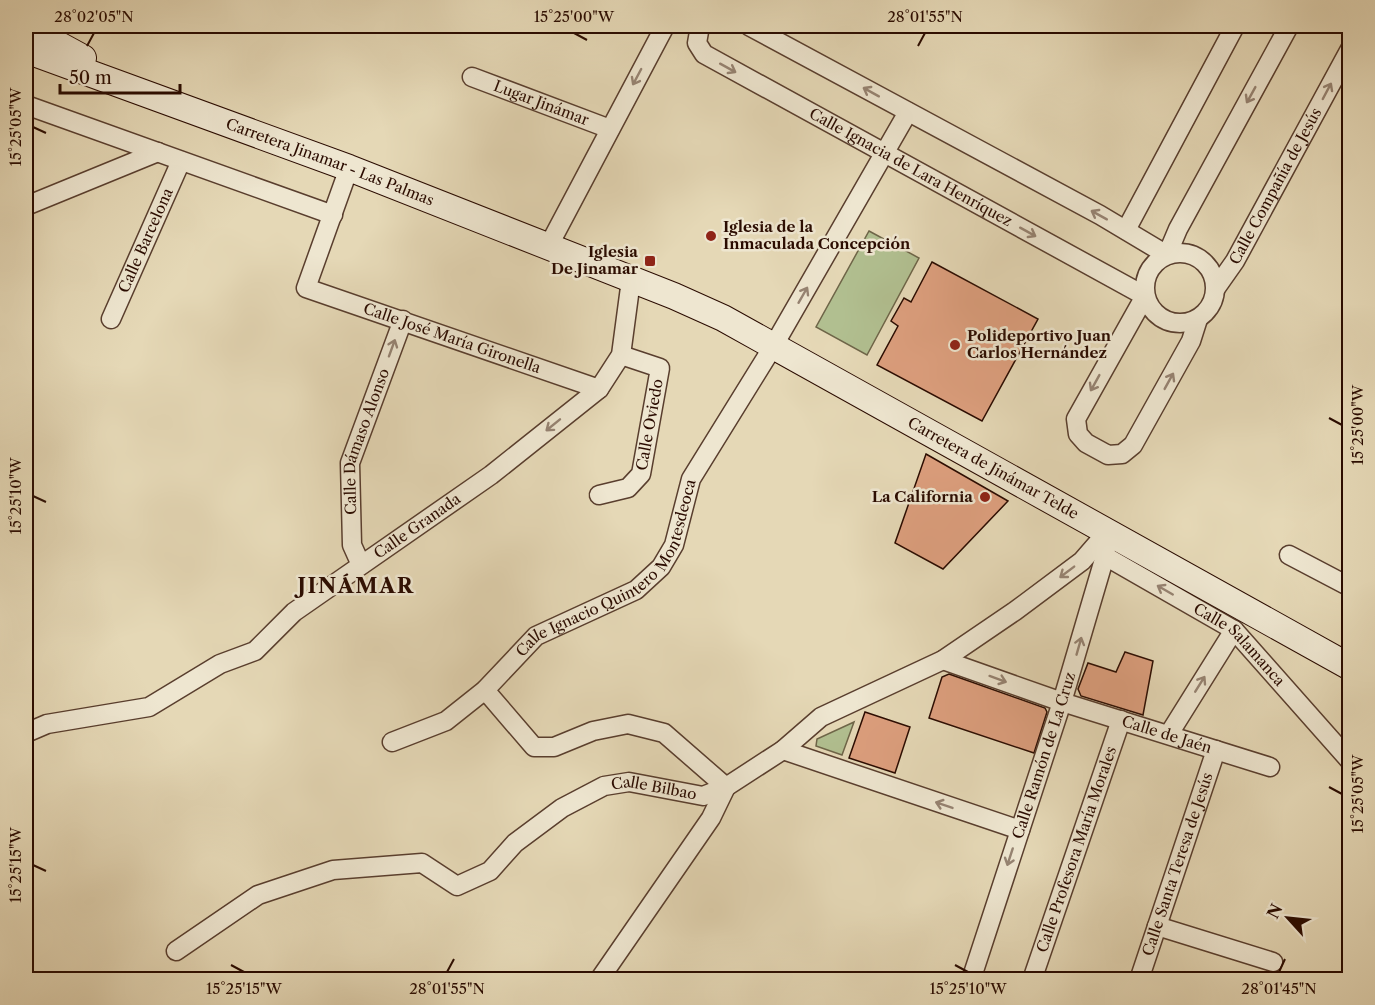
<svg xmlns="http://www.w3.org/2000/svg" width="1375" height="1005" viewBox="0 0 1375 1005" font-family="'Libre Caslon Text',serif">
<rect width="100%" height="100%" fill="#e5d8b6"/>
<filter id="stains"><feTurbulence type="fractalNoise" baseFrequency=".00333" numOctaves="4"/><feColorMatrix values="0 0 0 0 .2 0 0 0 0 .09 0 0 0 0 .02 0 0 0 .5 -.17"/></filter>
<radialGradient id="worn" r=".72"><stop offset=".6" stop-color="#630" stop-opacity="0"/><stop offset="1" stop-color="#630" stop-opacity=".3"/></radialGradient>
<!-- green -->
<path fill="#b1bf90" stroke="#6e6548" stroke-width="1.5" d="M 869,231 L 919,258 L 867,355 L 816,327 Z
M 854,722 L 842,755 L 816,746 L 817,739 Z"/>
<!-- building -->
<path fill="#dd9f7e" stroke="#2a0b00" stroke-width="1.5" d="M 932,262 L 1038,319 L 982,421 L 877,365 L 898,326 L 891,321 L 904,298 L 911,302 Z
M 926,454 L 1008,501 L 943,569 L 895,543 Z
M 1125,652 L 1153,661 L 1143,715 L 1081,696 L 1078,689 L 1088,663 L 1116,672 Z
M 949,674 L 1045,708 L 1047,712 L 1034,753 L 929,718 L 942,677 Z
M 865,712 L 910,727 L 895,773 L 849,758 Z"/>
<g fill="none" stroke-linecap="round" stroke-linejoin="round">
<!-- street casing -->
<g stroke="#593e2e" stroke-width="21">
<g id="street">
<path id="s1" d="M 700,26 L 697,43 L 704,54 L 1145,296 L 1076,419 L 1078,434 L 1086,443 L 1108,455 L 1122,454 L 1133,445 L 1191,341 L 1198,319"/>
<path d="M 749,26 L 1100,215 L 1167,255 L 1178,229 L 1289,26"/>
<path id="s2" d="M 472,77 L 610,129"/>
<path d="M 26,105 L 333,215"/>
<path id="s3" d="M 349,168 L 306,288 L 599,389"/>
<path d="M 26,206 L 158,152"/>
<path d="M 1126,230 L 1235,26"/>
<path d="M 548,247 L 665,26"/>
<circle cx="1180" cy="288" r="35"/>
<path id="s4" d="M 1216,288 L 1235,261 L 1350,49"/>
<path id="s5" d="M 111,319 L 181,161"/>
<path id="s6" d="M 599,495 L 628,488 L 641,474 L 660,368 L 621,355"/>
<path d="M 1289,555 L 1350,587"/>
<path id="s7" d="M 1105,556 L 1234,630 L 1350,761"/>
<path id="s8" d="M 361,565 L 352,545 L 350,463 L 403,320"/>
<path id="s9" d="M 943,660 L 1062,702 L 1270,767"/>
<path d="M 485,690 L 534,747 L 554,747 L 593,731 L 628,724 L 664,733 L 726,787 L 711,818 L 599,980"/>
<path id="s10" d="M 26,733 L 47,724 L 149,707 L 220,664 L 255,651 L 294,612 L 491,475 L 599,389 L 621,355 L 631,280"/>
<path d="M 1169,734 L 1234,630"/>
<path id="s11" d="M 392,742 L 446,721 L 485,690 L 536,636 L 636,590 L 661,567 L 674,545 L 691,479 L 774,345 L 908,112"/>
<path d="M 783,750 L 1020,830"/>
<path d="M 1157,926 L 1273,962"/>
<path id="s12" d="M 176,951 L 258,895 L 333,870 L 422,863 L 457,886 L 490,871 L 515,843 L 562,808 L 604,786 L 629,782 L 703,796 L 726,787 L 783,750 L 821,717 L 943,660 L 1015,611 L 1082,561 L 1108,531"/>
<path id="s13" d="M 971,980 L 1062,702 L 1105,556 L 1108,531"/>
<path id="s14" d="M 1032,980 L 1121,720"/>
<path id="s15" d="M 1139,980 L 1216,750"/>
</g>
</g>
<!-- secondary casing -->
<g stroke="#2a0b00" stroke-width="28">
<g id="secondary">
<path d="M 26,27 L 83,58"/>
<path id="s16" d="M 26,50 L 349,168 L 674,296 L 723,318 L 1350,667"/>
</g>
</g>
<!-- street -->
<use href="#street" stroke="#eee6d0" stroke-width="18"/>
<!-- secondary -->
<use href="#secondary" stroke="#eee6d0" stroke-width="26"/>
</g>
<!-- one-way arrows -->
<defs><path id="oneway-shaft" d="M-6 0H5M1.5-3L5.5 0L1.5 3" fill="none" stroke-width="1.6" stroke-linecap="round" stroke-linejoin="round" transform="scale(1.5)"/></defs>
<g stroke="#968372">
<use href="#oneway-shaft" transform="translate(728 68) rotate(29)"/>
<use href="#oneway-shaft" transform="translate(637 77) rotate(118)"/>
<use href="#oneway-shaft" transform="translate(1327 91) rotate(-62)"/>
<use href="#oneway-shaft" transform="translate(871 92) rotate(-151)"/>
<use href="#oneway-shaft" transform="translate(1251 95) rotate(119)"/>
<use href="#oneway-shaft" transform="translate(1099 215) rotate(-151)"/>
<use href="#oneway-shaft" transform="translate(1028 232) rotate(29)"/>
<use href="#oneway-shaft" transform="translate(803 295) rotate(-60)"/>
<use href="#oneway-shaft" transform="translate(392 348) rotate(-70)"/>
<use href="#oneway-shaft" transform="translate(1169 381) rotate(-61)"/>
<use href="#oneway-shaft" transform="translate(1095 383) rotate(119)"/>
<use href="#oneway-shaft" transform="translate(553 425) rotate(141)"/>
<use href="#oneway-shaft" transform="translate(1067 572) rotate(143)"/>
<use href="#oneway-shaft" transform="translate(1165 590) rotate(-150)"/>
<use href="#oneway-shaft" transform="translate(1079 646) rotate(-74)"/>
<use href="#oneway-shaft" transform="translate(998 679) rotate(20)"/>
<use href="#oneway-shaft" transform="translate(1200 684) rotate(-58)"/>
<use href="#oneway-shaft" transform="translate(944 805) rotate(-161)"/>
<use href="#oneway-shaft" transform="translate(1010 857) rotate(108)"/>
</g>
<!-- ticks -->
<path fill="none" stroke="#2a0b00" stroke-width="2" d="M 574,33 L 587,40M 87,46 L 94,33M 918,46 L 925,33M 33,127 L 46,133M 1329,418 L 1342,425M 33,496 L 46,502M 1329,787 L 1342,794M 33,865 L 46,871M 231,965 L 244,972M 955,965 L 968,972M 447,972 L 454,959M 1279,972 L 1285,959"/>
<!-- markers -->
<g fill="#8f2418" stroke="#eee6d0" stroke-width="2">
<circle cx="711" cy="236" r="6"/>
<rect x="644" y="255" width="12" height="12" rx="3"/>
<circle cx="955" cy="345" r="6"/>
<circle cx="985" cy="497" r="6"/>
</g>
<g text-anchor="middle" stroke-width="5" stroke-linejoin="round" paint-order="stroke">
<!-- street labels -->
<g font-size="15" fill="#2a0b00" stroke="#eee6d0">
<text dy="5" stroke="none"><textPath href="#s2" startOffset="74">Lugar Jinámar</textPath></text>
<text dy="5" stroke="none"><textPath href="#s16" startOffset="324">Carretera Jinamar - Las Palmas</textPath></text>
<text dy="5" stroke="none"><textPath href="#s1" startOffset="266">Calle Ignacia de Lara Henríquez</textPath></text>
<text dy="5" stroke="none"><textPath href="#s4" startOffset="118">Calle Compañía de Jesús</textPath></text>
<text dy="5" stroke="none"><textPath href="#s5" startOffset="86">Calle Barcelona</textPath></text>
<text dy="5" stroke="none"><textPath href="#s3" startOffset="282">Calle José María Gironella</textPath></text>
<text dy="5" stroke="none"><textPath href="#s6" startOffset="99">Calle Oviedo</textPath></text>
<text dy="5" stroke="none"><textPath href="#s8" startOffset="128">Calle Dámaso Alonso</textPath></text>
<text dy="5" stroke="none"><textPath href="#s16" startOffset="1056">Carretera de Jinámar Telde</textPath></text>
<text dy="5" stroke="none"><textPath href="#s10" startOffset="452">Calle Granada</textPath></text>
<text dy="5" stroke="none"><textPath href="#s11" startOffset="288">Calle Ignacio Quintero Montesdeoca</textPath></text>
<text dy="5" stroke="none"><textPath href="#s7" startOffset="162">Calle Salamanca</textPath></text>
<text dy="5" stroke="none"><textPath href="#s9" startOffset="236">Calle de Jaén</textPath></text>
<text dy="5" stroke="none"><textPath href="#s13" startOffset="236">Calle Ramón de La Cruz</textPath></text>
<text dy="5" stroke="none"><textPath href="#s12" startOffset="540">Calle Bilbao</textPath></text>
<text dy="5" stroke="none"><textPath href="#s14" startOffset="138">Calle Profesora María Morales</textPath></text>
<text dy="5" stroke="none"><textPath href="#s15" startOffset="122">Calle Santa Teresa de Jesús</textPath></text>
</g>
<!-- poi labels -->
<g font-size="15" font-weight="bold" fill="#2a0b00" stroke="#eee6d0" text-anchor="start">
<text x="723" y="232">Iglesia de la<tspan x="723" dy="17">Inmaculada Concepción</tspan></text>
<text x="638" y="257" text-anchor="end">Iglesia<tspan x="638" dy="17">De Jinamar</tspan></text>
<text x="967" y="341">Polideportivo Juan<tspan x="967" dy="17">Carlos Hernández</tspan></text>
<text x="973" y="502" text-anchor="end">La California</text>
</g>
<!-- district labels -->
<g font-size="21" font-weight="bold" letter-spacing="1.5" fill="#2a0b00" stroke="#eee6d0">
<text x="356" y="593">JINÁMAR</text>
</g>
</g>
<!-- margin -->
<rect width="1375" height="1005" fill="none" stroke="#e5d8b6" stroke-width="66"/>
<!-- north arrow -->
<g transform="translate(1288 918) rotate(297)" stroke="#eee6d0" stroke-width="4.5" paint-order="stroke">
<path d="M0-4.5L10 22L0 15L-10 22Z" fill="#2a0b00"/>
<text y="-9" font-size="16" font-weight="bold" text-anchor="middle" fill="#2a0b00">N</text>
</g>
<!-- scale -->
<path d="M60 84v9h120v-9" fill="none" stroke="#2a0b00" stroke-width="3"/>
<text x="69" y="84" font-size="18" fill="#2a0b00" stroke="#eee6d0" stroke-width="4.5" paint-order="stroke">50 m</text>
<rect x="33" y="33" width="1309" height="939" fill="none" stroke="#2a0b00" stroke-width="2"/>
<g font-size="15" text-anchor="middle" fill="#2a0b00">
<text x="94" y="22">28°02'05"N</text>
<text x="574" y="22">15°25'00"W</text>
<text x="925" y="22">28°01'55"N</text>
<text transform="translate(16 127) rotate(-90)" y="5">15°25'05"W</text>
<text transform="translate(1358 425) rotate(-90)" y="5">15°25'00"W</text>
<text transform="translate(16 496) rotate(-90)" y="5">15°25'10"W</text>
<text transform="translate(1358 794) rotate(-90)" y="5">15°25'05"W</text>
<text transform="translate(16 865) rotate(-90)" y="5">15°25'15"W</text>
<text x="244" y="994">15°25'15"W</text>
<text x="447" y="994">28°01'55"N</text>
<text x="968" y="994">15°25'10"W</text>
<text x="1279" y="994">28°01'45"N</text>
</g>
<rect width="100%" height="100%" filter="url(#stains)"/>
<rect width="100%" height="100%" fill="url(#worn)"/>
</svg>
